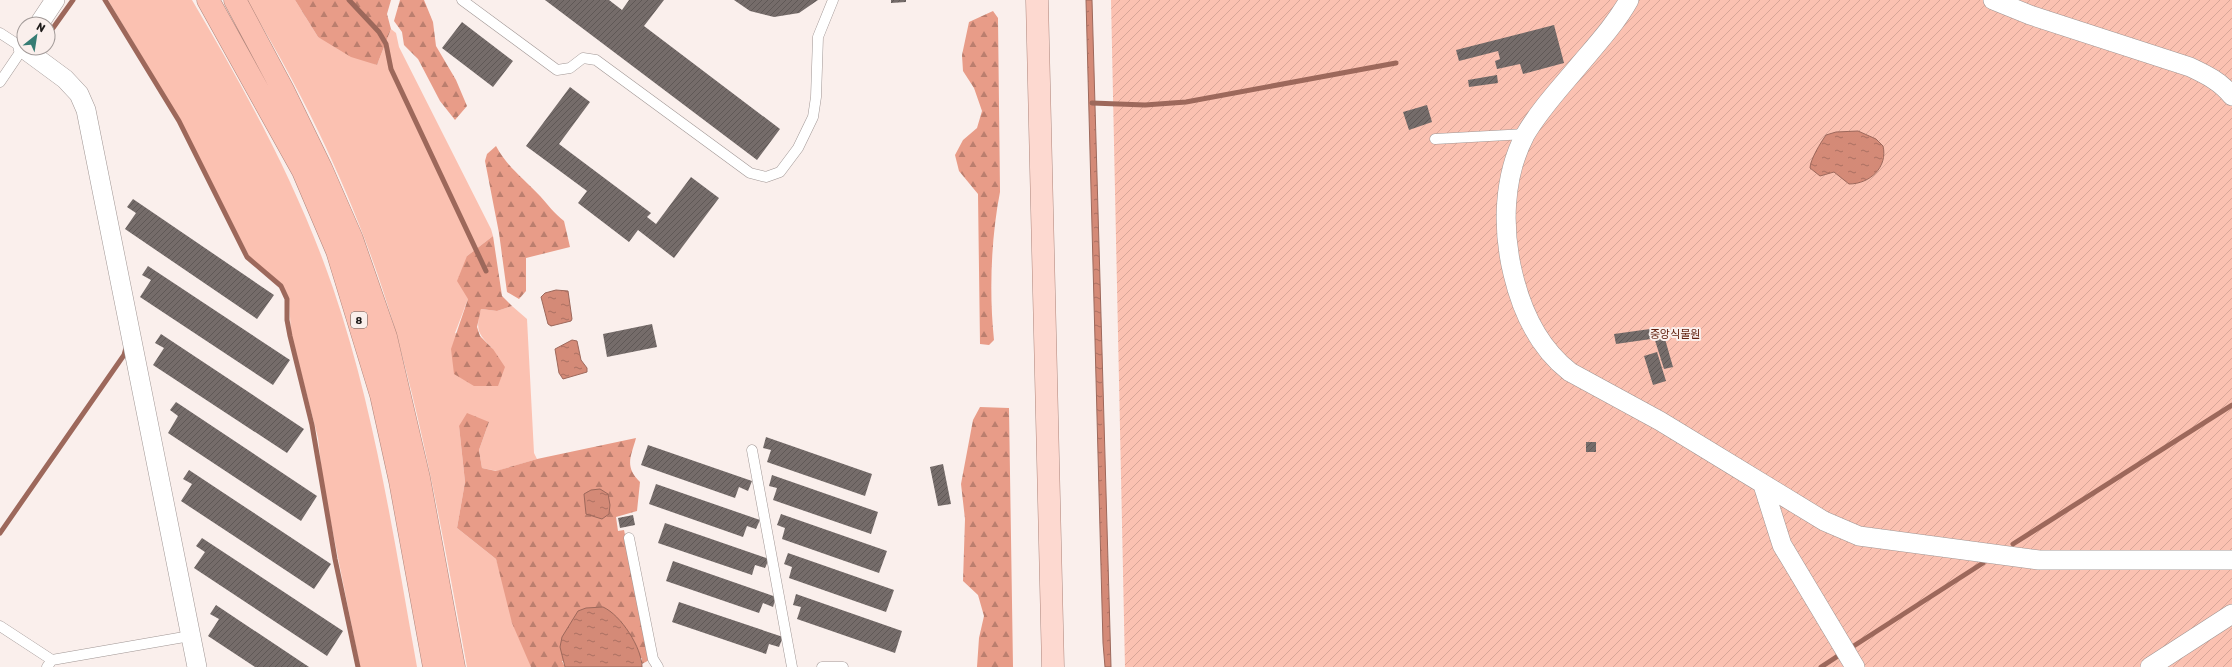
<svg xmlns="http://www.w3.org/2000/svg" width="2232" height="667" viewBox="0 0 2232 667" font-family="Rubik,'Noto Sans KR',sans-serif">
<defs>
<pattern id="forest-firs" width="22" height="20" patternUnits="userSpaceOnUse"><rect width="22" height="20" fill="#e89c88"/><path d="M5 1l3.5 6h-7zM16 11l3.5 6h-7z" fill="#bb7e6e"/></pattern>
<pattern id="garden-furrows" width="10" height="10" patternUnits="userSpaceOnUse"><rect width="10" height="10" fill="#fbc1b1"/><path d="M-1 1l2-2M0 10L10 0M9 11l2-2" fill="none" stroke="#d7a598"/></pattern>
<pattern id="water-ripples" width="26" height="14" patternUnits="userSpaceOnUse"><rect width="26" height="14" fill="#d48a77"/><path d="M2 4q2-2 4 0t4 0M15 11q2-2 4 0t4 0" fill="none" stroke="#ab7061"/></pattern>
<pattern id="building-hatch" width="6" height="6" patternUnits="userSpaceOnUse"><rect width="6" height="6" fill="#756c6a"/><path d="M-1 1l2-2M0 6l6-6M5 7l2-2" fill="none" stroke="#5f5856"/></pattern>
</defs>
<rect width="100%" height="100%" fill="#faefec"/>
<!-- grass -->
<path fill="#fbc1b1" d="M 108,0 L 192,0 C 247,93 298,186 333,288 C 375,411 394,540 417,667 L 360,667 L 323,483 L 318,438 L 291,334 L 289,299 L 282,284 L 257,266 L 249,256 L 180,120 Z
M 246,0 L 295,0 L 318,37 L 377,65 L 391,29 L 396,33 L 399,47 L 491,229 L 493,236 L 467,256 L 468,299 L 455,333 L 493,349 C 478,333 475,331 481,309 L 497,311 L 512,306 L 527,319 L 534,453 L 537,459 L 497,471 L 482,468 L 479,450 L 489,422 L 459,426 L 465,482 L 457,528 L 496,559 L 531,667 L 467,667 C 446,553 426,438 394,326 C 361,213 308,100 246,0 Z"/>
<!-- forest -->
<path fill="url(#forest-firs)" d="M 295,0 L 391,0 L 387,14 L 391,29 L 377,65 L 351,57 L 318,37 Z
M 400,0 L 424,0 L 433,22 L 436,46 L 456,80 L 467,106 L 455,120 L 440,101 L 418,59 L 404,45 L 402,32 L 394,21 Z
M 993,11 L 998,18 L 1000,192 C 991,238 989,293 994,340 L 989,345 L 980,344 L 978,194 L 959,171 L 955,155 L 963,140 L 977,128 L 982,111 L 974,88 L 963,71 L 962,55 L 969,22 Z
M 496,146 C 508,168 523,178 540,196 C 548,205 554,213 564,221 L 570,247 L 526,258 L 526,291 L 519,299 L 507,292 L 499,233 L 485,161 L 487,154 Z
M 493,236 L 502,296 L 512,306 L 497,311 L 481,309 L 477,327 L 480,336 L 493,349 L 505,367 L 498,386 L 474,386 L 454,374 L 451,349 L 468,299 L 457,281 L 467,256 Z
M 980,407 L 1009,408 L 1013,667 L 977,667 L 979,638 L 984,616 L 978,595 L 963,581 L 965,519 L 961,484 L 973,420 Z
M 467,413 L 489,422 L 479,450 L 482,468 L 496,471 L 537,459 L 636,438 C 631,457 624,466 640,482 L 637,511 L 616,517 L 618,531 L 624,530 L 651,659 L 642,664 L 642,658 L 562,661 L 565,667 L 531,667 L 512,623 L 496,559 L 457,528 L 465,482 L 459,426 Z"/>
<!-- garden -->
<path fill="url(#garden-furrows)" d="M 1111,0 L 2232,0 L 2232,667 L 1125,667 Z"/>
<!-- water -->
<path fill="url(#water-ripples)" stroke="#9d685b" d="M 1086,0 L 1092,0 L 1111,667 L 1105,667 L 1103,643 Z
M 1858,131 L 1876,139 L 1883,146 C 1888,167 1870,184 1849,184 L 1834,172 L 1820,176 L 1810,168 C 1810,160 1821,142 1826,135 L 1836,132 Z
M 556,290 L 568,291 L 572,319 L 571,321 L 551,326 L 548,324 L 541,297 L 545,293 Z
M 572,340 L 577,341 L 581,360 L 587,368 L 587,372 L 563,379 L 559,373 L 555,349 Z
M 600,489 L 608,494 L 610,505 L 609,514 L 602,519 L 586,514 L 584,494 L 591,490 Z
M 603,607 C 621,615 642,648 642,667 L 565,667 L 560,647 L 562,637 L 578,611 L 586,608 Z"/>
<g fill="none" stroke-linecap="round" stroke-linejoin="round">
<!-- stream -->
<path stroke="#9d685b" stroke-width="5" d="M 105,0 L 179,121 L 247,257 L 281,286 L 287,299 L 287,320 L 290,336 L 312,425 L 335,559 L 358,667
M 349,0 L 379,32 L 386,44 L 391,69 L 486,271
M 48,35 L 73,0
M 1092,103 L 1145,105 L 1186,102 L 1396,63
M 0,533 L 124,355 L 126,348
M 2013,544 L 2232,405
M 1849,649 L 1983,563
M 1821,667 L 1841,654"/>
</g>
<!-- building -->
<path fill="url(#building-hatch)" d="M 545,0 L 609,0 L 622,10 L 629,0 L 664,0 L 644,26 L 780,129 L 757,160 Z
M 734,0 L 818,0 L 799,13 L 774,17 L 750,11 Z
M 891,0 L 906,0 L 906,2 L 891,3 Z
M 462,22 L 513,61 L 493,87 L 442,48 Z
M 1554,25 L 1564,63 L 1523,74 L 1520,64 L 1497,69 L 1495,61 L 1500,59 L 1498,51 L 1459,61 L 1456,50 Z
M 1497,75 L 1498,83 L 1469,87 L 1468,80 Z
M 570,87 L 590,102 L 559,144 L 651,213 L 647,217 L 656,224 L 691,177 L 719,198 L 674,258 L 638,230 L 629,242 L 578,203 L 587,191 L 526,146 Z
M 1427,105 L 1432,122 L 1409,130 L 1403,112 Z
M 133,199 L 274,295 L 257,319 L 125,229 L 136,213 L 127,207 Z
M 148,266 L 290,360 L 273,385 L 140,297 L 151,280 L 142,275 Z
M 652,324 L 657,347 L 607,357 L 603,334 Z
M 1650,329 L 1651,339 L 1616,344 L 1614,334 Z
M 1663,332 L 1673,367 L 1664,369 L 1653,334 Z
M 161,334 L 304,429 L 287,453 L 153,365 L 164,348 L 155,343 Z
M 1657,352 L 1666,381 L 1653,385 L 1644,356 Z
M 176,402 L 317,496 L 301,521 L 168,433 L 178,416 L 170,410 Z
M 766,437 L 872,474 L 865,496 L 767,462 L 771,450 L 763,448 Z
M 1586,442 L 1596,442 L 1596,452 L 1586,452 Z
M 648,445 L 752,481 L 748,491 L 739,487 L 735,498 L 641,465 Z
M 943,464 L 951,504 L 938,506 L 930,467 Z
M 189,470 L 331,564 L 314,589 L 181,501 L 192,484 L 183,479 Z
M 772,475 L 878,512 L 871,534 L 773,500 L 777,488 L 769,486 Z
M 656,484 L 760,520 L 756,529 L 747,526 L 743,537 L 649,504 Z
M 781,514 L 887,551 L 879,573 L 782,539 L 785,528 L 777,525 Z
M 633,515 L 635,525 L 620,528 L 618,518 Z
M 665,523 L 769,559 L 765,568 L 755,565 L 752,575 L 658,543 Z
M 202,538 L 343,631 L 327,656 L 194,568 L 205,552 L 196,546 Z
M 788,553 L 894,590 L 886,612 L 789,578 L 792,567 L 784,564 Z
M 673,561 L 776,597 L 773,607 L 763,603 L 759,613 L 666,581 Z
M 796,594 L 902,631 L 895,653 L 797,619 L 801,607 L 793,605 Z
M 679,602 L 783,637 L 779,647 L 769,644 L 766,654 L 672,622 Z
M 216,605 L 309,667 L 255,667 L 208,636 L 219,619 L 210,614 Z"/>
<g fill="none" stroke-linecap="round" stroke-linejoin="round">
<!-- service casing -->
<g stroke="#a09694" stroke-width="11">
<path id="service" d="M 462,0 L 557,70 L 570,68 L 583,58 L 596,60 L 750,173 L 766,177 L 780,172 L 798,148 L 813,117 L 816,97 L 818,37 L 833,0
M 0,33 L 23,48 L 0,82
M 1435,139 L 1526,134
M 752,450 L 792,667
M 629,538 L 653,659 L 658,667
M 0,626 L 52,660
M 47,667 L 52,660 L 190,636
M 822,667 L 843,667"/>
</g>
<!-- minor casing -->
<g stroke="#a09694" stroke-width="20">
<path id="minor" d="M 1629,0 C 1616,23 1598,43 1581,63 C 1562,86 1540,109 1525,135 C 1503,177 1502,229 1513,274 C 1522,312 1539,348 1570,372 L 1660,421 L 1824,521 L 1859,536 L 2039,560 L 2232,560
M 1993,0 L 2030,15 L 2190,67 C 2207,75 2221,82 2232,96
M 39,24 L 55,0
M 24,46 L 23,48 L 65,79 L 79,94 L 86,110 L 197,667
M 1763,485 L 1782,545 L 1855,667
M 2150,667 L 2232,614"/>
</g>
<!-- primary casing -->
<g stroke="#ae857b" stroke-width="23">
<path id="primary" d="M 1037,0 L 1053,667"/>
</g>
<!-- motorway casing -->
<g stroke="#ae857b" stroke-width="23">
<path id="motorway" d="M 208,0 L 303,171 L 337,251 L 381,395 L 400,481 L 434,667
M 235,0 L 284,92 L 321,168 L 352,239 L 386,337 L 419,478 L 454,667"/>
</g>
<!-- service -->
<use href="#service" stroke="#fff" stroke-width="10"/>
<!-- minor -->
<use href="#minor" stroke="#fff" stroke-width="19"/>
<!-- primary -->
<use href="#primary" stroke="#fdd9d0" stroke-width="22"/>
<!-- motorway -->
<use href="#motorway" stroke="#fbbfb0" stroke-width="22"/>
</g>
<g text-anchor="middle" stroke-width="4" stroke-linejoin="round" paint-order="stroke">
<!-- shield labels -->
<rect fill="#faefec" stroke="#605a58" stroke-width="1" x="351" y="312" width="16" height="16" rx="3"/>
<g font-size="10" font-weight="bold" fill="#1e1a19">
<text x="359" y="324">8</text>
</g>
<!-- park labels -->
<g font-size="11" fill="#601e0c" stroke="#faefec">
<text x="1675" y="338">중앙식물원</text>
</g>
</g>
<!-- north arrow -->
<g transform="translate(36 36) rotate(30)"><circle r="19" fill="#faefec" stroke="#a29a98"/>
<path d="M0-3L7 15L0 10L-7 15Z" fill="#367d74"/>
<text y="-6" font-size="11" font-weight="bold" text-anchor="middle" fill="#1e1a19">N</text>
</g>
</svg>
